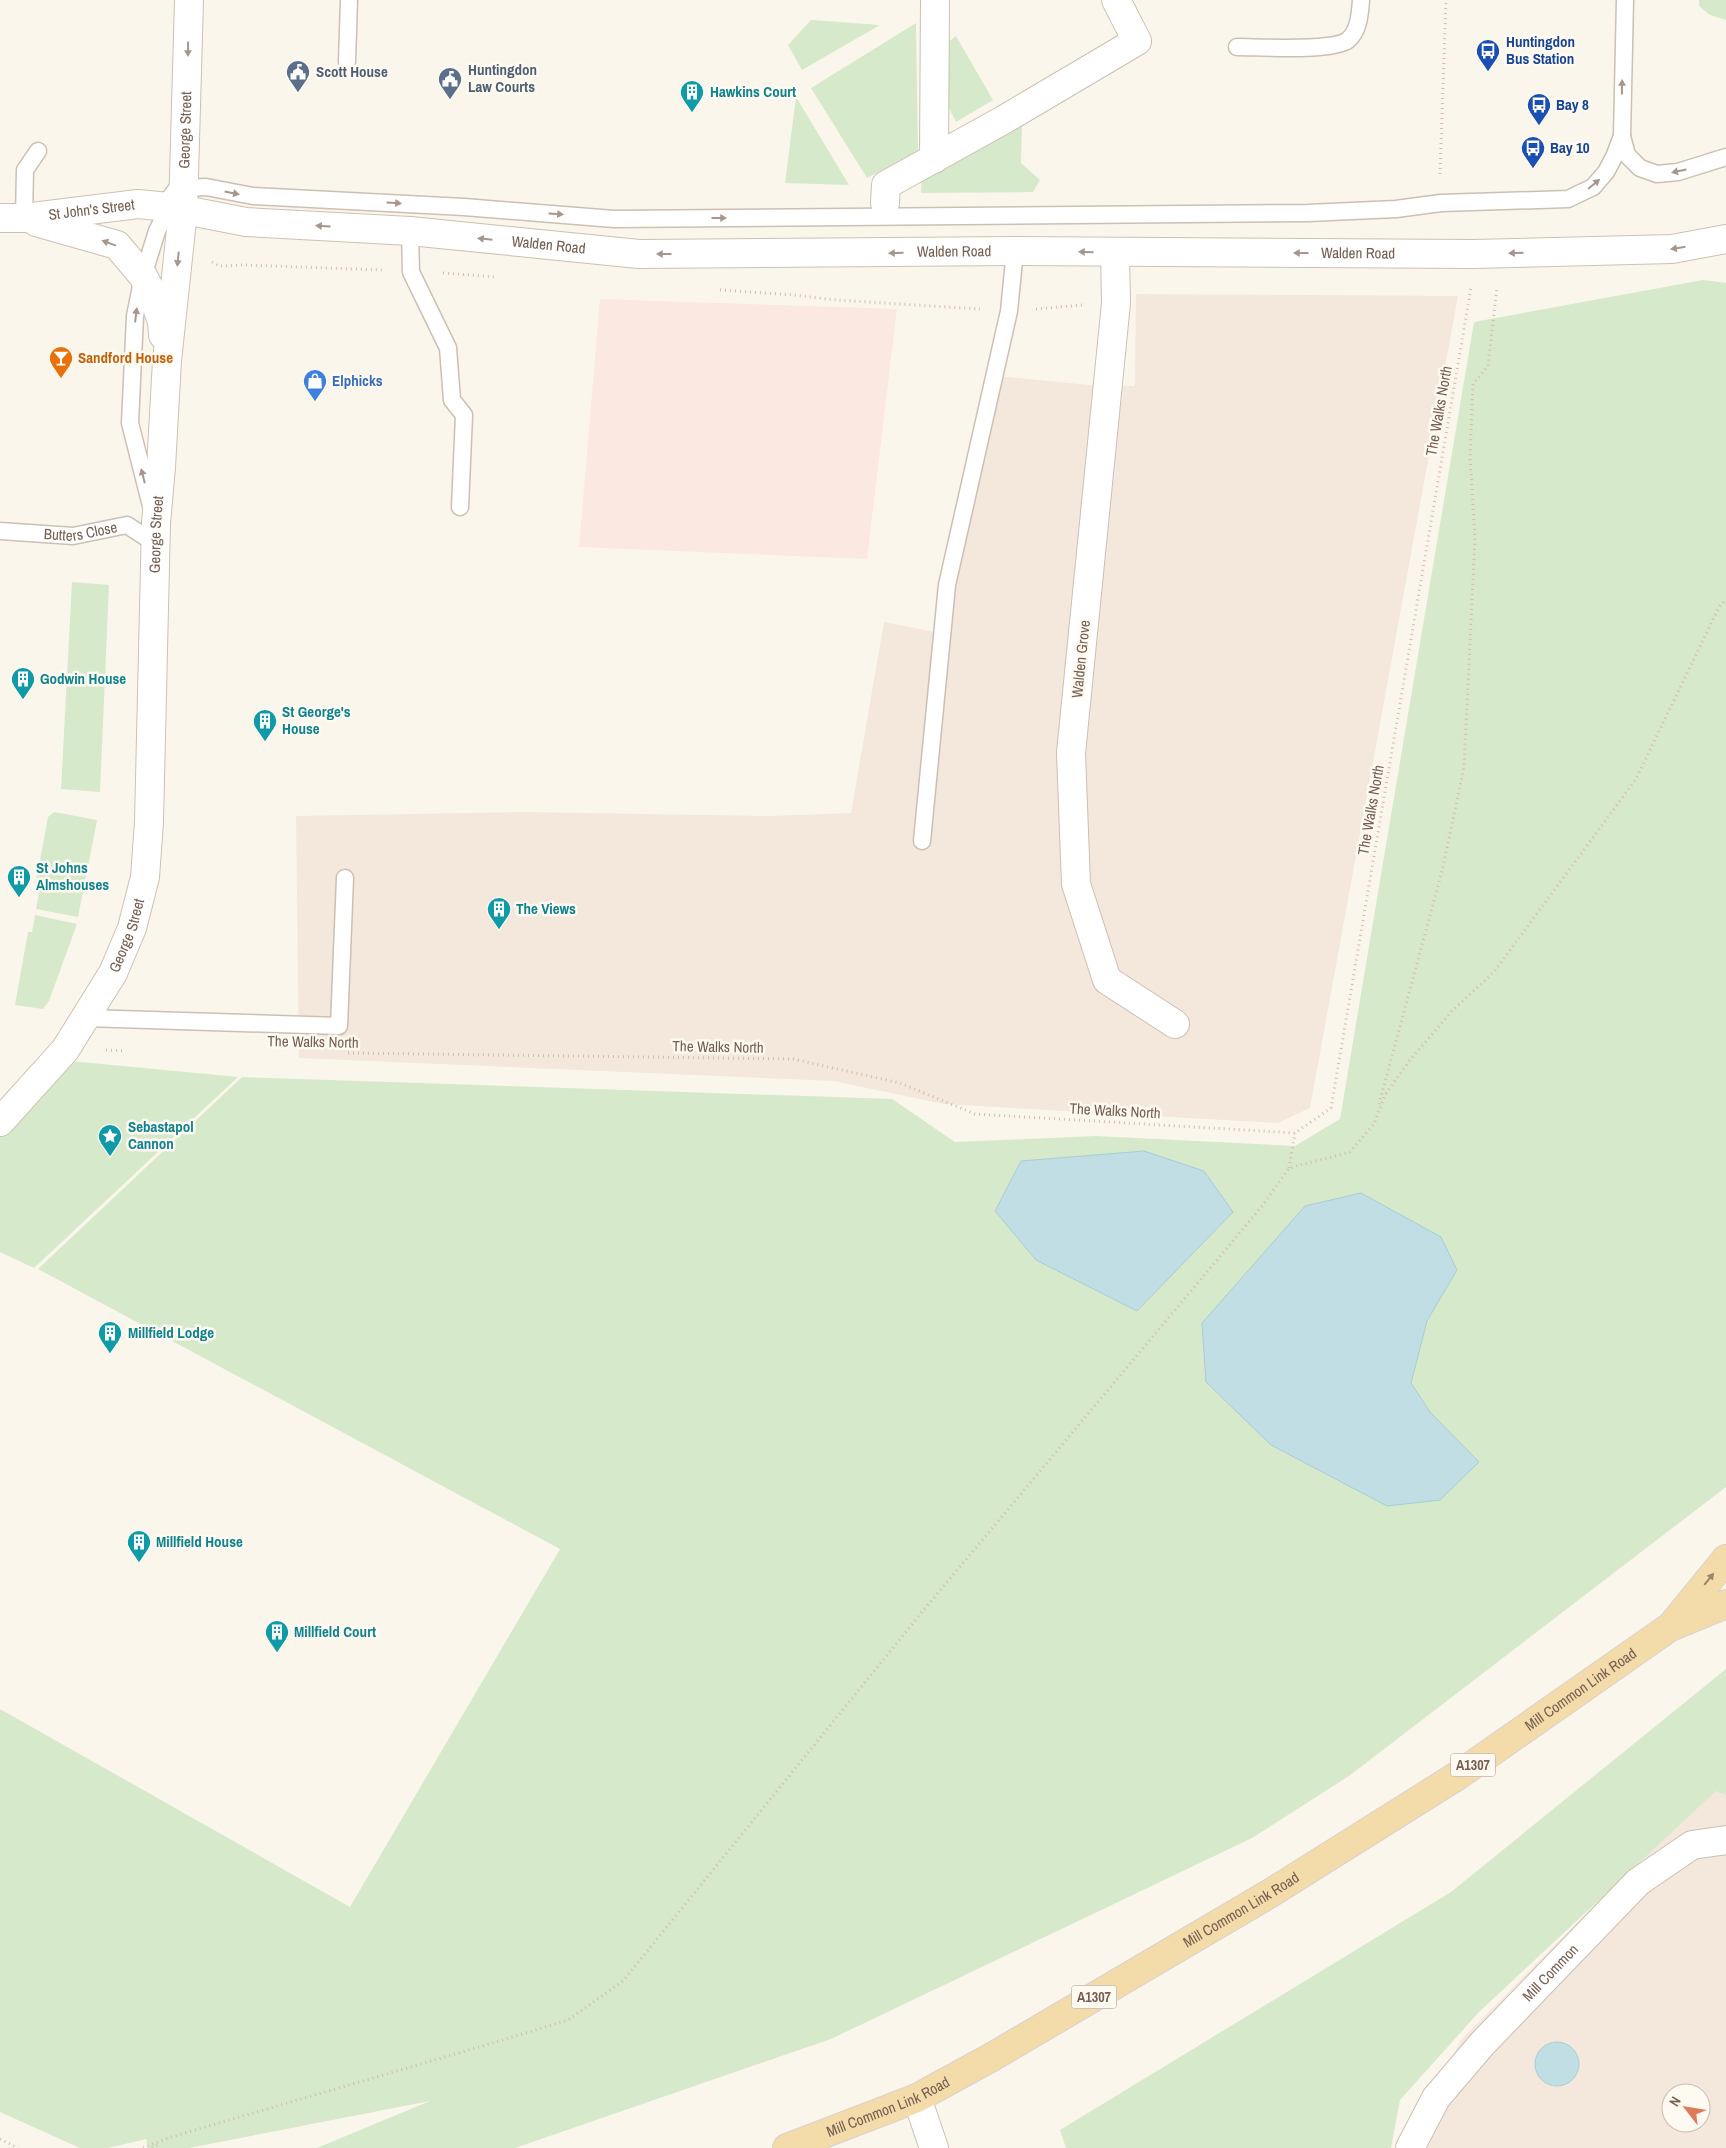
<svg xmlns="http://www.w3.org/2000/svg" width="1726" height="2148" viewBox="0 0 1726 2148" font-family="'Archivo Narrow',sans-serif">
<rect width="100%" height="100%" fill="#fbf6ec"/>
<!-- residential -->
<path fill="#f3e8db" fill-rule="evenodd" d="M 1136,294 L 1458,296 L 1310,1108 L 1278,1123 L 943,1104 L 834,1081 L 299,1058 L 296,816 L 528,812 L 771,816 L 851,813 L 884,622 L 946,634 L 987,375 L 1089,385 L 1135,386 Z
M 1726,1764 L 1726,2148 L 1406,2148 L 1461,2040 L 1644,1855 ZM 1671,2093 L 1701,2093 L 1701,2123 L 1671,2123 Z"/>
<!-- commercial -->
<path fill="#fbe9e1" d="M 600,299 L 897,309 L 867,559 L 579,547 Z"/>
<!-- green -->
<path fill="#d6e9ca" d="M 1699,0 L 1726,0 L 1726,20 L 1710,15 L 1699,6 Z
M 811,20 L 880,25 L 802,70 L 788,45 Z
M 916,23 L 918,152 L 867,178 L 811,88 Z
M 956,36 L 993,100 L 956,122 L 948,106 L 947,43 Z
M 796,97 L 849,185 L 785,183 Z
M 1022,125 L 1021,163 L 1040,180 L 1033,192 L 921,193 L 922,174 Z
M 1703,280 L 1726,283 L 1726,1487 L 1349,1776 L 1252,1838 L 831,2039 L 515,2148 L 317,2148 L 430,2101 L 189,2148 L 148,2148 L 146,2139 L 108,2148 L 80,2148 L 0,2112 L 0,1709 L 350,1907 L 560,1549 L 38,1269 L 242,1077 L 892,1099 L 955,1142 L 1096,1136 L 1295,1146 L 1340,1119 L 1474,322 Z
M 72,582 L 109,585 L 100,792 L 61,789 Z
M 54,812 L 97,820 L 78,917 L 36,909 L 40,888 L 35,887 L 48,817 Z
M 35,915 L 77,924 L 49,1001 L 43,1009 L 15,1005 L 28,932 L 32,932 Z
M 70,1061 L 238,1077 L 34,1268 L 0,1252 L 0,1136 L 31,1098 Z
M 1726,1669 L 1726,1795 L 1716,1791 L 1479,2012 L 1400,2100 L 1391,2148 L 1066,2148 L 1060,2130 L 1451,1892 Z"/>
<!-- water -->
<path fill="#c1dee4" stroke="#a8cdd6" d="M 1144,1151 L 1204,1171 L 1233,1212 L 1137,1311 L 1036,1260 L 995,1211 L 1021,1161 Z
M 1361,1193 L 1441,1237 L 1457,1270 L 1427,1321 L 1411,1383 L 1430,1412 L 1479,1462 L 1440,1500 L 1387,1506 L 1271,1445 L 1206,1382 L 1202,1323 L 1305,1206 Z
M1535 2064a22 22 0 1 1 44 0a22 22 0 1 1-44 0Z"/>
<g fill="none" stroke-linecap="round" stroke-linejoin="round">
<!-- lane casing -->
<g stroke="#cdbfb2" stroke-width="19">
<g id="lane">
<path d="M 1625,0 L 1622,136 L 1627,155 L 1640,168 L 1657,174 L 1678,172 L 1726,157"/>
<path d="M 1237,47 C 1259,47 1333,52 1348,40 C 1359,31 1360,13 1361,0"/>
<path d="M 347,62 L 349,0"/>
<path d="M 24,218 L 25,170 L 38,151"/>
<path d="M 410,231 L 411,272 L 448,348 L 452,400 L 464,415 L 460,507"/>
<path d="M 151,506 L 130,423 L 135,316 L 143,276 L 157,231 L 169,207 L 170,198 L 175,191 L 184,188 L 206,187 L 253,196 L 464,207 L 614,219 L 1308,213 L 1396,209 L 1441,203 L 1568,199 L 1593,187 L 1606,172 L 1614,157 L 1622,136"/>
<path id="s1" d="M 0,531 L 73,536 L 127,525 L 156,544"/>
<path d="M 922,841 L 947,585 L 1009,311 L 1015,251"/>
<path d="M 86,1018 L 339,1026 L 345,878"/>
</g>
</g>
<!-- street casing -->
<g stroke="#cdbfb2" stroke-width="30">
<g id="street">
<path d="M 934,159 L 935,0"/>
<path d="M 885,203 L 886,185 L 1005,119 L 1137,41 L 1116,0"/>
<path id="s2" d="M 183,211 L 189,0"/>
<path d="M 1115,253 L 1116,303 L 1071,753 L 1076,884 L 1107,980 L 1175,1024"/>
<path d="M 917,2098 L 934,2148"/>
<path id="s3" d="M 1410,2148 L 1436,2098 L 1482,2044 L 1638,1882 L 1692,1845 L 1726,1840"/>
</g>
</g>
<!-- secondary casing -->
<g stroke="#d0bfb0" stroke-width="30">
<g id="secondary">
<path id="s4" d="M 0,218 L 24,218 L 138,204 L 169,207 L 246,222 L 410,231 L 639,254 L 1015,251 L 1473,254 L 1672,249 L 1726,239"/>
<path d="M 36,222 L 117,245 L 143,276 L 153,295 L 162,322 L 163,335"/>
<path id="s5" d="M 0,1122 L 65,1050 L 113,973 L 132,928 L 145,877 L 149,822 L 156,523 L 161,467 L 167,361 L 183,211"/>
</g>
</g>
<!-- primary casing -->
<g stroke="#d9d2ce" stroke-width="30">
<g id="primary">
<path d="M 1673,1624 L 1726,1559"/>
<path id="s6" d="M 787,2148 L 917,2098 L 992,2057 L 1269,1894 L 1457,1776 L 1670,1627 L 1726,1604"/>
</g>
</g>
<!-- path -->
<path stroke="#d5bba8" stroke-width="3" stroke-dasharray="1 4" stroke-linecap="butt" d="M 1440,174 L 1446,0
M 212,262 L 219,266 L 244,265 L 382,270
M 443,273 L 497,277
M 720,290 L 794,295 L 836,300 L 980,309
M 1036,309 L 1083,305
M 106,1050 L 125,1051
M 348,1053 L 793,1059 L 900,1083 L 975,1114 L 1295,1133 L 1331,1108 L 1471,288
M 1379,1104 L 1442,871 L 1464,767 L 1475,538 L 1470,456 L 1473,384 L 1488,366 L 1497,287
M 1289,1168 L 1295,1133
M 0,2139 L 18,2148
M 143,2148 L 171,2137 L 496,2042 L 568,2020 L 623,1981 L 922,1612 L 1263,1205 L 1289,1168 L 1350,1152 L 1374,1124 L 1385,1095 L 1410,1060 L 1452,1011 L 1494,972 L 1636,779 L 1719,607 L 1726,599
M 152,2148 L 160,2144"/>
<!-- lane -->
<use href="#lane" stroke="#fff" stroke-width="16"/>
<!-- street -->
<use href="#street" stroke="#fff" stroke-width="28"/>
<!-- secondary -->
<use href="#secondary" stroke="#fff" stroke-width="28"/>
<!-- primary -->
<use href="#primary" stroke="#f4dbaa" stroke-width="28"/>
</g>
<!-- one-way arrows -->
<defs><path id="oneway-solid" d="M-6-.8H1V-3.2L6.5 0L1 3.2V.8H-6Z" transform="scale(1.25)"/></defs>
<g fill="#a6968d">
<use href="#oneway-solid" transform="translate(188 49) rotate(91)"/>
<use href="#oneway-solid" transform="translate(1622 87) rotate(-89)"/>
<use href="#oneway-solid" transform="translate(1679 171) rotate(168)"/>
<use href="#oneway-solid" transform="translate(1594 184) rotate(-40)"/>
<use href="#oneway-solid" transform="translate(232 193) rotate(11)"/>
<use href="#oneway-solid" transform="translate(394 203) rotate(3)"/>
<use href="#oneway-solid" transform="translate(556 214) rotate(4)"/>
<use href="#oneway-solid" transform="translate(719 218)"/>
<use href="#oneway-solid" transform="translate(323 226) rotate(-176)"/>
<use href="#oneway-solid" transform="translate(485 239) rotate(-174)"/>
<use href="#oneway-solid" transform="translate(109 243) rotate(-160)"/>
<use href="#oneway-solid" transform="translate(1678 248) rotate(171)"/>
<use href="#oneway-solid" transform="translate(1086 252) rotate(-179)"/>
<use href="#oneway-solid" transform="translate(896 253) rotate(179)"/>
<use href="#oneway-solid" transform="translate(1301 253) rotate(-180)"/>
<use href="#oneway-solid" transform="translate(1516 253) rotate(178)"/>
<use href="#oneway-solid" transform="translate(664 254) rotate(180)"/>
<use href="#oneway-solid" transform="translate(178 259) rotate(96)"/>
<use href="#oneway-solid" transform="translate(136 315) rotate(-83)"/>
<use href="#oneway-solid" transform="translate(143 476) rotate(-104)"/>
</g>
<use fill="#9c846b" href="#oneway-solid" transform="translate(1709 1579) rotate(-51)"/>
<!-- icons -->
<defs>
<g id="bus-pin" transform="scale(1.25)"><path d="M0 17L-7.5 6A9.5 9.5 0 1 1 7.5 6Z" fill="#1a4fb4" stroke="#fefaf2"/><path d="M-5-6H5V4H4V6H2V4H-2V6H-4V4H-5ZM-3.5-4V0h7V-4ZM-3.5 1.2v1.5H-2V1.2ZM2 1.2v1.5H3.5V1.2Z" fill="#fff"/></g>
<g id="civic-pin" transform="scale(1.25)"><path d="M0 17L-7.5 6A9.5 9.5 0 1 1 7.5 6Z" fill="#5c6f8a" stroke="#fefaf2"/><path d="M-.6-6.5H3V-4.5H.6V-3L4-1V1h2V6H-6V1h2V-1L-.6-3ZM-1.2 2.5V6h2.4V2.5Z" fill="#fff"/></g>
<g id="building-pin" transform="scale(1.25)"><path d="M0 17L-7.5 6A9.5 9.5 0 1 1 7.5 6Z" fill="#0f9aa8" stroke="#fefaf2"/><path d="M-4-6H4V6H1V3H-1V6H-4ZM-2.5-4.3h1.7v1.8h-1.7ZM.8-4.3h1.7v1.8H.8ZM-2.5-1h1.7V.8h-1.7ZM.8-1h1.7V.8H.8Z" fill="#fff"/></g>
<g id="bar-pin" transform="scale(1.25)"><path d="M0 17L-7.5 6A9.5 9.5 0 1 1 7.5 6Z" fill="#e8710a" stroke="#fefaf2"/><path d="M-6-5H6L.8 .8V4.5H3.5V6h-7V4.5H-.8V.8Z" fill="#fff"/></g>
<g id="shop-pin" transform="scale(1.25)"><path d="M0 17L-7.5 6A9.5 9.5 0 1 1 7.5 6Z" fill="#3f7fe0" stroke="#fefaf2"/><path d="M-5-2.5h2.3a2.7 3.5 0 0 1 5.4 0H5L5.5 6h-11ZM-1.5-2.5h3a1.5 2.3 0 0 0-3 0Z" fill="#fff"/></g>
<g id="sight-pin" transform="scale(1.25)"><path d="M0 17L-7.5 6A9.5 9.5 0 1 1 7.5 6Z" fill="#0f9aa8" stroke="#fefaf2"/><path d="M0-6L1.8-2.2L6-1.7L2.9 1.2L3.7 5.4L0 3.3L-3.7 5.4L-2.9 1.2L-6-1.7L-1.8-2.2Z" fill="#fff"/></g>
</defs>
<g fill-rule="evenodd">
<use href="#bus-pin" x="1488" y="51"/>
<use href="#civic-pin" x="298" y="72"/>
<use href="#civic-pin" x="450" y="79"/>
<use href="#building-pin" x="692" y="92"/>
<use href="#bus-pin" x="1539" y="105"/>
<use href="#bus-pin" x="1533" y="148"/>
<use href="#bar-pin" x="61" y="358"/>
<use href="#shop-pin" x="315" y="381"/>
<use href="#building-pin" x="23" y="679"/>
<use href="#building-pin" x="265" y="721"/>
<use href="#building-pin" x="19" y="877"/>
<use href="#building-pin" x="499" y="909"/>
<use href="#sight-pin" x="110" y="1136"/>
<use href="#building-pin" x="110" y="1333"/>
<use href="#building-pin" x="139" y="1542"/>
<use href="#building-pin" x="277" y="1632"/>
</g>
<g text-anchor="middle" stroke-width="5" stroke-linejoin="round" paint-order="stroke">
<!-- shield labels -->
<g fill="#fefaf2" stroke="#9f8d81" stroke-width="1">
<rect x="1450.5" y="1753.5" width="45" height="23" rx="4"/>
<rect x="1071.5" y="1985.5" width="45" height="23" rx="4"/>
</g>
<g font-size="14" font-weight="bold" fill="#765e50">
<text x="1473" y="1770">A1307</text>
<text x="1094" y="2002">A1307</text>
</g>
<!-- transit labels -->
<g font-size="15" font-weight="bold" fill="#164399" stroke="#fefaf2" text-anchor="start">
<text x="1506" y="47">Huntingdon<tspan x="1506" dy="17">Bus Station</tspan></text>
<text x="1556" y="110">Bay 8</text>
<text x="1550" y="153">Bay 10</text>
</g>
<!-- service labels -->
<g font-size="15" font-weight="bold" fill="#4e5e75" stroke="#fefaf2" text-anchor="start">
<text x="468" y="75">Huntingdon<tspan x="468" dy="17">Law Courts</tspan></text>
<text x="316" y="77">Scott House</text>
</g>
<!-- culture labels -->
<g font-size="15" font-weight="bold" fill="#0d838f" stroke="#fefaf2" text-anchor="start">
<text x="710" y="97">Hawkins Court</text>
<text x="40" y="684">Godwin House</text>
<text x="282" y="717">St George's<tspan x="282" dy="17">House</tspan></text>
<text x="36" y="873">St Johns<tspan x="36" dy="17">Almshouses</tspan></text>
<text x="516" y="914">The Views</text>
<text x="128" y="1132">Sebastapol<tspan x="128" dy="17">Cannon</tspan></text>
<text x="128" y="1338">Millfield Lodge</text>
<text x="156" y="1547">Millfield House</text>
<text x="294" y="1637">Millfield Court</text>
</g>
<!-- street labels -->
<g font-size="15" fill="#765e50" stroke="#fefaf2">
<text dy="5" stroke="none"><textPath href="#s2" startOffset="81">George Street</textPath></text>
<text dy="5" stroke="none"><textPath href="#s4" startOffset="92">St John's Street</textPath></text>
<text dy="5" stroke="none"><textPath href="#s4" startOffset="552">Walden Road</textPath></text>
<text dy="5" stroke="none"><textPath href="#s4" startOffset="958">Walden Road</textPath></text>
<text dy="5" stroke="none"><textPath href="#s4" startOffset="1362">Walden Road</textPath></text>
<text transform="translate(1439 411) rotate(-80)" y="5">The Walks North</text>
<text dy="5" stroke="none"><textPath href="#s1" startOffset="81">Butters Close</textPath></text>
<text dy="5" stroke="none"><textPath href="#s5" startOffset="632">George Street</textPath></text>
<text transform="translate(1081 659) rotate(-84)" y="5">Walden Grove</text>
<text transform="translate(1371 810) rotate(-80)" y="5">The Walks North</text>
<text dy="5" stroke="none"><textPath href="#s5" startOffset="228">George Street</textPath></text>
<text transform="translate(313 1042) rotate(1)" y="5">The Walks North</text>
<text transform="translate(718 1047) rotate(1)" y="5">The Walks North</text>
<text transform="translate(1115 1111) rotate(3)" y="5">The Walks North</text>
<text dy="5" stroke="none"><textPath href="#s6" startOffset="919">Mill Common Link Road</textPath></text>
<text dy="5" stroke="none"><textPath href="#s6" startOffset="514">Mill Common Link Road</textPath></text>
<text dy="5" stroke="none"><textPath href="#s3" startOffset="226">Mill Common</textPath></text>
<text dy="5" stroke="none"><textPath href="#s6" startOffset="109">Mill Common Link Road</textPath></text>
</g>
<!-- food labels -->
<g font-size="15" font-weight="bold" fill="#c56008" stroke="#fefaf2" text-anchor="start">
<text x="78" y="363">Sandford House</text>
</g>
<!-- shop labels -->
<g font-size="15" font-weight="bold" fill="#366cbe" stroke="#fefaf2" text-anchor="start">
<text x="332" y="386">Elphicks</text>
</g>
</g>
<!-- north arrow -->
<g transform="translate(1686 2108) rotate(301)"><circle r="24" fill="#fefaf2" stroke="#c8bcb1"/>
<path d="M0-4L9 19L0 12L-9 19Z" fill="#dc7c5b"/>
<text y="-8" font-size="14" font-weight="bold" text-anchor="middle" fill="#765e50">N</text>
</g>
</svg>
